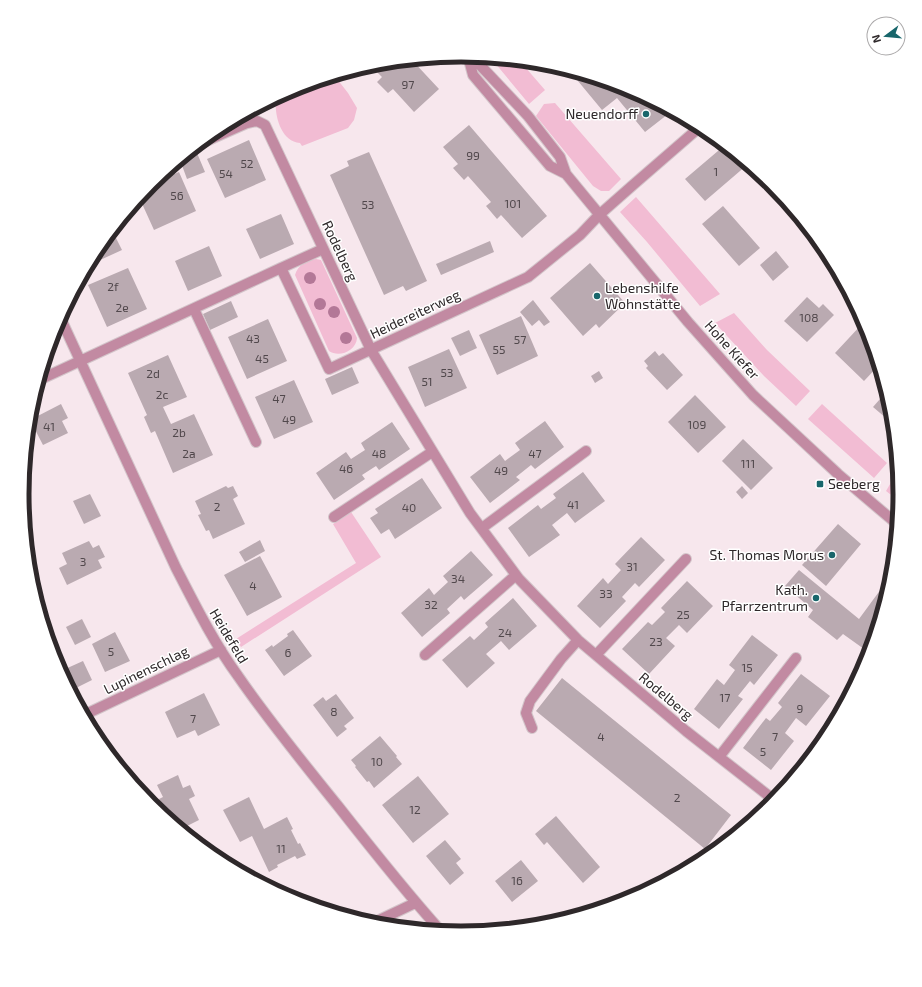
<svg xmlns="http://www.w3.org/2000/svg" width="922" height="987" viewBox="0 0 922 987" font-family="'Exo 2',sans-serif">
<rect width="100%" height="100%" fill="#f7e7ed"/>
<!-- green -->
<path fill="#f2bcd3" d="M 490,57 L 519,60 L 545,90 L 529,104 Z
M 334,75 L 348,93 L 357,108 L 354,120 L 348,128 L 302,146 L 300,143 C 280,141 274,114 276,97 L 293,88 Z
M 266,102 L 263,108 L 220,127 Z
M 555,103 L 621,179 L 609,191 L 601,191 L 593,186 L 536,116 L 544,104 Z
M 636,197 L 720,294 L 700,306 L 647,242 L 620,212 Z
M 316,259 L 321,260 L 357,338 C 356,351 339,358 329,351 L 295,275 C 298,265 306,261 316,259 Z
M 734,313 L 767,350 L 810,391 L 796,406 L 764,376 L 715,323 Z
M 822,404 L 887,463 L 874,478 L 808,419 Z
M 896,474 L 898,476 L 900,494 L 899,501 L 886,491 Z
M 351,512 L 381,557 L 241,647 L 236,639 L 356,563 L 333,524 Z"/>
<!-- building -->
<path fill="#baaab1" d="M 411,59 L 439,89 L 414,112 L 393,89 L 388,93 L 377,82 L 382,77 L 370,65 Z
M 568,69 L 619,85 L 624,91 L 629,88 L 638,99 L 643,95 L 672,111 L 645,132 L 617,98 L 602,110 Z
M 469,125 L 547,216 L 522,238 L 501,215 L 497,219 L 486,206 L 491,202 L 468,176 L 464,180 L 453,168 L 458,164 L 443,147 Z
M 249,140 L 266,180 L 225,198 L 207,159 Z
M 725,145 L 740,157 L 747,165 L 705,201 L 685,179 Z
M 369,152 L 427,281 L 406,291 L 403,286 L 384,295 L 330,175 L 349,166 L 347,161 Z
M 197,153 L 205,172 L 187,179 L 180,160 Z
M 179,172 L 196,211 L 154,230 L 139,197 L 149,185 Z
M 723,206 L 760,248 L 739,266 L 702,224 Z
M 281,214 L 294,244 L 260,259 L 246,229 Z
M 112,230 L 122,250 L 87,266 L 96,249 Z
M 490,241 L 494,252 L 441,275 L 436,264 Z
M 209,246 L 222,276 L 188,291 L 175,261 Z
M 776,251 L 789,267 L 773,281 L 760,265 Z
M 590,263 L 625,303 L 599,328 L 596,324 L 583,336 L 550,298 Z
M 128,268 L 147,309 L 107,327 L 88,285 Z
M 807,297 L 819,308 L 823,304 L 834,315 L 807,342 L 784,321 Z
M 533,300 L 550,322 L 544,326 L 539,320 L 532,326 L 520,312 Z
M 231,301 L 238,317 L 210,330 L 203,314 Z
M 521,316 L 538,356 L 497,375 L 479,335 Z
M 268,319 L 287,361 L 247,379 L 228,337 Z
M 862,324 L 868,329 L 879,365 L 864,381 L 835,353 Z
M 469,330 L 477,348 L 460,356 L 451,338 Z
M 449,349 L 467,388 L 425,407 L 408,367 Z
M 655,351 L 659,356 L 663,353 L 683,375 L 667,390 L 646,368 L 648,366 L 644,361 Z
M 168,355 L 187,397 L 163,407 L 171,424 L 194,414 L 213,455 L 173,473 L 155,431 L 151,433 L 144,417 L 147,415 L 128,373 Z
M 352,367 L 359,383 L 332,395 L 325,379 Z
M 599,371 L 603,378 L 595,383 L 591,376 Z
M 294,380 L 313,422 L 274,439 L 255,397 Z
M 887,391 L 892,408 L 893,424 L 873,407 Z
M 695,395 L 726,427 L 698,453 L 668,422 Z
M 61,404 L 68,418 L 62,421 L 68,433 L 43,445 L 30,420 Z
M 545,421 L 564,447 L 535,469 L 531,465 L 516,477 L 520,480 L 490,503 L 470,477 L 500,454 L 505,461 L 520,450 L 515,443 Z
M 392,422 L 410,449 L 379,470 L 376,466 L 362,475 L 365,479 L 334,500 L 316,473 L 346,452 L 351,459 L 365,450 L 361,443 Z
M 743,439 L 773,468 L 751,490 L 722,461 Z
M 583,472 L 605,501 L 575,523 L 567,513 L 552,525 L 560,535 L 529,557 L 508,528 L 538,505 L 541,509 L 556,498 L 553,494 Z
M 422,478 L 442,508 L 395,539 L 389,529 L 381,534 L 370,518 L 378,513 L 375,509 Z
M 226,486 L 228,488 L 233,486 L 238,496 L 233,499 L 245,524 L 213,539 L 209,530 L 206,531 L 198,515 L 201,514 L 195,501 Z
M 742,486 L 748,493 L 742,499 L 736,492 Z
M 90,494 L 101,516 L 84,524 L 73,501 Z
M 838,524 L 861,544 L 826,586 L 802,565 Z
M 641,537 L 665,560 L 639,587 L 635,583 L 622,597 L 626,601 L 600,628 L 577,606 L 603,578 L 608,584 L 621,570 L 615,564 Z
M 260,540 L 265,551 L 245,562 L 239,552 Z
M 89,541 L 93,548 L 99,545 L 105,557 L 98,560 L 102,568 L 67,585 L 59,568 L 67,564 L 62,553 Z
M 471,551 L 493,575 L 464,600 L 461,596 L 447,609 L 450,613 L 422,637 L 401,613 L 429,588 L 434,595 L 448,582 L 443,576 Z
M 260,556 L 282,597 L 247,616 L 224,575 Z
M 799,570 L 859,619 L 892,574 L 874,636 L 864,649 L 843,634 L 837,640 L 808,617 L 813,610 L 785,586 Z
M 687,581 L 713,606 L 687,633 L 679,625 L 666,638 L 675,646 L 649,674 L 622,649 L 648,622 L 652,625 L 665,612 L 661,608 Z
M 513,598 L 537,626 L 509,650 L 501,641 L 486,654 L 495,663 L 467,688 L 442,660 L 470,636 L 474,640 L 488,627 L 485,623 Z
M 82,619 L 91,637 L 75,645 L 66,627 Z
M 293,630 L 312,656 L 284,676 L 265,650 L 272,645 L 273,647 L 288,636 L 287,634 Z
M 115,632 L 130,661 L 105,672 L 92,644 Z
M 752,635 L 778,655 L 754,685 L 750,681 L 738,696 L 743,699 L 719,729 L 694,709 L 717,679 L 724,685 L 735,670 L 729,665 Z
M 83,661 L 92,680 L 72,690 L 63,670 Z
M 801,674 L 830,696 L 806,726 L 796,718 L 785,733 L 794,741 L 771,770 L 743,748 L 766,718 L 770,721 L 782,707 L 778,703 Z
M 562,678 L 731,815 L 705,849 L 536,711 Z
M 204,693 L 220,725 L 198,736 L 195,730 L 177,738 L 165,712 Z
M 336,694 L 354,718 L 344,726 L 347,729 L 337,737 L 313,705 L 323,697 L 326,701 Z
M 380,736 L 397,756 L 396,757 L 402,764 L 374,788 L 369,781 L 367,782 L 355,767 L 356,766 L 351,760 Z
M 178,775 L 183,788 L 190,785 L 195,796 L 189,799 L 199,820 L 181,829 L 164,815 L 167,814 L 159,799 L 163,797 L 157,785 Z
M 418,776 L 449,814 L 413,843 L 382,805 Z
M 249,797 L 264,829 L 287,817 L 293,829 L 291,830 L 298,844 L 300,843 L 306,855 L 297,859 L 295,856 L 277,865 L 278,867 L 269,872 L 252,836 L 240,842 L 223,810 Z
M 556,816 L 600,867 L 583,883 L 547,842 L 544,845 L 535,834 Z
M 445,840 L 461,859 L 456,863 L 464,873 L 450,885 L 426,856 Z
M 521,860 L 538,881 L 512,902 L 495,881 Z
M 621,894 L 627,900 L 608,905 Z"/>
<g fill="none" stroke-linecap="round" stroke-linejoin="round">
<!-- minor casing -->
<g stroke="#d3c5ca" stroke-width="12">
<path id="minor" d="M 464,55 L 469,60 L 479,64 L 528,116 L 560,157 L 566,174 L 688,322 L 753,395 L 838,474 L 897,524
M 469,60 L 473,75 L 550,166 L 566,174
M 195,146 L 247,123 L 257,121 L 265,125 L 371,350 L 470,513 L 519,579 L 578,640 L 686,731 L 774,800
M 281,268 L 323,249
M 194,309 L 256,442
M 60,317 L 176,568 C 195,605 214,643 238,676 C 269,721 304,764 338,806 C 371,848 404,890 440,930
M 39,380 L 281,268 L 329,369 L 528,277 L 580,235 L 599,215 L 633,185 L 701,126
M 334,517 L 432,452
M 482,528 L 586,451
M 425,655 L 516,575
M 596,655 L 686,559
M 84,715 L 221,650
M 532,728 L 526,713 L 530,701 L 561,659 L 578,640
M 719,757 L 796,658
M 373,923 L 415,903"/>
</g>
<!-- minor -->
<use href="#minor" stroke="#c28aa2" stroke-width="10"/>
</g>
<!-- trees -->
<g fill="#b37897">
<circle cx="310" cy="278" r="6"/>
<circle cx="320" cy="304" r="6"/>
<circle cx="334" cy="312" r="6"/>
<circle cx="346" cy="338" r="6"/>
</g>
<!-- markers -->
<g fill="#18666b" stroke="#fff" stroke-width="1.5">
<circle cx="646" cy="114" r="4"/>
<circle cx="597" cy="296" r="4"/>
<rect x="816" y="480" width="8" height="8" rx="2"/>
<circle cx="832" cy="555" r="4"/>
<circle cx="816" cy="598" r="4"/>
</g>
<g text-anchor="middle" stroke-width="3" stroke-linejoin="round" paint-order="stroke">
<!-- number labels -->
<g font-size="12" fill="#51484c">
<text x="408" y="89">97</text>
<text x="473" y="160">99</text>
<text x="247" y="168">52</text>
<text x="716" y="176">1</text>
<text x="226" y="178">54</text>
<text x="177" y="200">56</text>
<text x="513" y="208">101</text>
<text x="368" y="209">53</text>
<text x="113" y="291">2f</text>
<text x="122" y="312">2e</text>
<text x="809" y="322">108</text>
<text x="253" y="343">43</text>
<text x="520" y="344">57</text>
<text x="499" y="354">55</text>
<text x="262" y="363">45</text>
<text x="447" y="377">53</text>
<text x="153" y="378">2d</text>
<text x="427" y="386">51</text>
<text x="162" y="399">2c</text>
<text x="279" y="403">47</text>
<text x="289" y="424">49</text>
<text x="697" y="429">109</text>
<text x="49" y="431">41</text>
<text x="179" y="437">2b</text>
<text x="189" y="458">2a</text>
<text x="379" y="458">48</text>
<text x="535" y="458">47</text>
<text x="748" y="468">111</text>
<text x="346" y="473">46</text>
<text x="501" y="475">49</text>
<text x="573" y="509">41</text>
<text x="217" y="511">2</text>
<text x="409" y="512">40</text>
<text x="83" y="566">3</text>
<text x="632" y="571">31</text>
<text x="458" y="583">34</text>
<text x="253" y="590">4</text>
<text x="606" y="598">33</text>
<text x="431" y="609">32</text>
<text x="683" y="619">25</text>
<text x="505" y="637">24</text>
<text x="656" y="646">23</text>
<text x="111" y="656">5</text>
<text x="288" y="657">6</text>
<text x="747" y="672">15</text>
<text x="725" y="702">17</text>
<text x="800" y="713">9</text>
<text x="334" y="716">8</text>
<text x="193" y="723">7</text>
<text x="601" y="741">4</text>
<text x="775" y="741">7</text>
<text x="763" y="756">5</text>
<text x="377" y="766">10</text>
<text x="677" y="802">2</text>
<text x="415" y="814">12</text>
<text x="281" y="853">11</text>
<text x="517" y="885">16</text>
</g>
<!-- poi labels -->
<g font-size="14" fill="#2e282a" stroke="#fff" text-anchor="end">
<text x="638" y="119">Neuendorff</text>
<text x="605" y="293" text-anchor="start">Lebenshilfe<tspan x="605" dy="16">Wohnstätte</tspan></text>
<text x="828" y="489" text-anchor="start">Seeberg</text>
<text x="824" y="560">St. Thomas Morus</text>
<text x="808" y="595">Kath.<tspan x="808" dy="16">Pfarrzentrum</tspan></text>
</g>
<!-- street labels -->
<g font-size="14" fill="#2e282a" stroke="#fff">
<text transform="translate(340 251) rotate(65)" y="5">Rodelberg</text>
<text transform="translate(415 314) rotate(-25)" y="5">Heidereiterweg</text>
<text transform="translate(732 350) rotate(48)" y="5">Hohe Kiefer</text>
<text transform="translate(229 636) rotate(59)" y="5">Heidefeld</text>
<text transform="translate(146 670) rotate(-26)" y="5">Lupinenschlag</text>
<text transform="translate(666 696) rotate(40)" y="5">Rodelberg</text>
</g>
</g>
<!-- crop -->
<path d="M0 0H922V987H0ZM29 494a432 432 0 1 1 864 0a432 432 0 1 1-864 0Z" fill="#fff" fill-rule="evenodd"/>
<path fill="none" stroke="#2e282a" stroke-width="5" d="M29 494a432 432 0 1 1 864 0a432 432 0 1 1-864 0Z"/>
<!-- north arrow -->
<g transform="translate(886 36) rotate(254)"><circle r="19" fill="#ffffff" stroke="#aba9aa"/>
<path d="M0-3L7 15L0 10L-7 15Z" fill="#18666b"/>
<text y="-6" font-size="11" font-weight="bold" text-anchor="middle" fill="#2e282a">N</text>
</g>
</svg>
